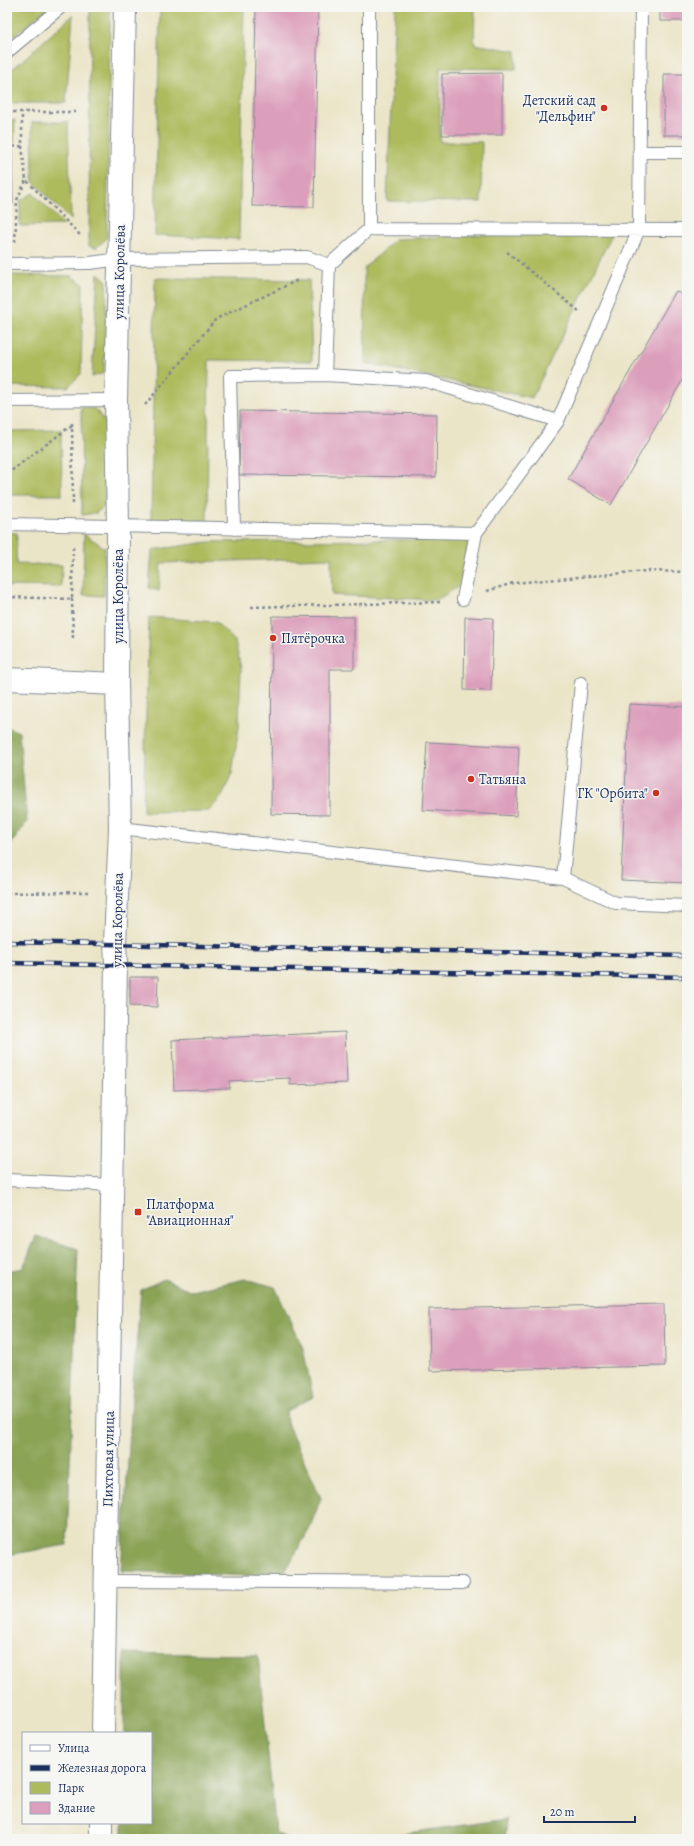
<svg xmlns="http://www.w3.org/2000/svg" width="694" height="1846" viewBox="0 0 694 1846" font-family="Alegreya,serif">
<rect width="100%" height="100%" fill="#f6f6f2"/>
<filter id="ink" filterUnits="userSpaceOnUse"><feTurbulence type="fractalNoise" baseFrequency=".025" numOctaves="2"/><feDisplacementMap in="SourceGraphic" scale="8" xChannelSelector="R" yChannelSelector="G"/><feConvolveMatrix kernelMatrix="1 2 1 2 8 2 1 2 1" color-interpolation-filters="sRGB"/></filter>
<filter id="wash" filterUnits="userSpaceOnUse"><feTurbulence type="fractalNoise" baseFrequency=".012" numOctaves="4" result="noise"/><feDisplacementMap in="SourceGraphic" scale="16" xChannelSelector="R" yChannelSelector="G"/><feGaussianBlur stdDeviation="0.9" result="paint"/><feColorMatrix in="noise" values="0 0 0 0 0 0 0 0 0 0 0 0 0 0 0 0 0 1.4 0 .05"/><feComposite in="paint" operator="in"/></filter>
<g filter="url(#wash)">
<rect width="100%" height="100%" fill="#ebe5c8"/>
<!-- green -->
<path fill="#aebb5d" stroke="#64755e" d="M 7,7 L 49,7 L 7,41 Z
M 90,7 L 110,7 L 107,238 L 96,248 L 89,246 Z
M 160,7 L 244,7 L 239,239 L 155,235 Z
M 395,7 L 475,7 L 474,44 L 516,51 L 516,69 L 440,68 L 440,142 L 482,142 L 481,202 L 387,201 Z
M 73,15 L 66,103 L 7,103 L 7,74 Z
M 7,120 L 15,120 L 14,144 L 7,144 Z
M 32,122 L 68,122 L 71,220 L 33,182 Z
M 33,193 L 64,225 L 20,226 L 20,201 Z
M 615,228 L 532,398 L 365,363 L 364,268 L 396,239 Z
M 98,273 L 107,281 L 104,373 L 92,377 Z
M 7,275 L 71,276 L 83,284 L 81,374 L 68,387 L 7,386 Z
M 155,278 L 309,280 L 312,361 L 209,360 L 207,521 L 151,520 Z
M 81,407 L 95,409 L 105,421 L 104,507 L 96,513 L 82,515 Z
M 61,430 L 62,495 L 7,495 L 7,431 Z
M 7,532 L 17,533 L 16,564 L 62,565 L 61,587 L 7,586 Z
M 84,534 L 105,548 L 104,596 L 83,595 Z
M 469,539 L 460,586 L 436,600 L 332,595 L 331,558 L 161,563 L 159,591 L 149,588 L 152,550 L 208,542 Z
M 149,617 L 216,622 L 235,641 L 241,668 L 239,726 L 232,774 L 222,796 L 209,811 L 143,812 Z"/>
<!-- forest -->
<path fill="#8aa354" stroke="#526959" d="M 7,727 L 19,732 L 27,822 L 7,850 Z
M 36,1236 L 78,1249 L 67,1545 L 7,1555 L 7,1271 L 23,1268 Z
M 164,1279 L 192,1291 L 245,1279 L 275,1287 L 303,1348 L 313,1397 L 286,1411 L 287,1423 L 321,1498 L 309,1530 L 282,1577 L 121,1571 L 133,1383 L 141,1290 Z
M 124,1653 L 258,1655 L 276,1833 L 289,1839 L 123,1839 L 123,1823 L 151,1823 L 151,1733 L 124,1733 Z
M 506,1819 L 505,1839 L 365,1839 Z"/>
<g id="blocks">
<!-- building -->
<path fill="#dc9fbb" d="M 256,7 L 318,7 L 314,207 L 252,206 Z
M 660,7 L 687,7 L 687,21 L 660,21 Z
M 502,73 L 502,135 L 442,135 L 442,74 Z
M 664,74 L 687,74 L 687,135 L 664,135 Z
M 7,149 L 12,149 L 13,204 L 7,204 Z
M 676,291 L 687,298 L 687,372 L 611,505 L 568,479 Z
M 240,411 L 437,414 L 436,477 L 239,475 Z
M 272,616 L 354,617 L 354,669 L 330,669 L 330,815 L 271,814 Z
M 465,617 L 493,618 L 491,691 L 464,690 Z
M 629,704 L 687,707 L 687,883 L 621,880 Z
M 427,742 L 519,747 L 516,816 L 423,810 Z
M 130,977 L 158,977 L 157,1007 L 130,1006 Z
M 345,1032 L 347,1083 L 290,1085 L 290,1078 L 229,1081 L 230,1088 L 174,1090 L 172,1040 Z
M 664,1304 L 665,1366 L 430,1371 L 429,1309 Z"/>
</g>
</g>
<g filter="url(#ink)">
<use href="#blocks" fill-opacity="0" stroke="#838a93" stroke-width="1"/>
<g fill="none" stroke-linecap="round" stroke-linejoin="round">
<!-- lane casing -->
<g stroke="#838a93" stroke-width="14">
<path id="lane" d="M 369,7 L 369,229
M 7,52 L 61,7
M 639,152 L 687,152
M 7,264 L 90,263 L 120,259 L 307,257 L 329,265 L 369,229 L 687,230
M 325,375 L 329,265
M 7,401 L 116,400
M 7,524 L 476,533 L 558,421 L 639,229 L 641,7
M 234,529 L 230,376 L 325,375 L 426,381 L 558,421
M 463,599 L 476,533
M 120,828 L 563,878 L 616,903 L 687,906
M 563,878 L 581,683
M 7,1180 L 113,1185
M 106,1581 L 463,1583"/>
</g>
<!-- street casing -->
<g stroke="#838a93" stroke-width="24">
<path id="street" d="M 7,679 L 117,684
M 103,1733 L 116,964 L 115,943 L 120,828 L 117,684 L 118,527 L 116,400 L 125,7
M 101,1839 L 101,1823"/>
</g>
<!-- path -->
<path stroke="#838a93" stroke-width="2.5" stroke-dasharray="3 3" stroke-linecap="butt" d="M 7,112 L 79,112
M 22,146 L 26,180 L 81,236
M 7,147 L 22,146 L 22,112
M 15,242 L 17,200 L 26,180
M 507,252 L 580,312
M 145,405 L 216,319 L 298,280
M 72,423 L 73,504
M 7,474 L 72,425
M 487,591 L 513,583 L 646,571 L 687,572
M 7,597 L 72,599 L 73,547
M 72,599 L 73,640
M 251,607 L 442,602
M 7,893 L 88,892
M 7,1206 L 12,1203"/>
<!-- lane -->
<use href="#lane" stroke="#fff" stroke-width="12"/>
<!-- street -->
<use href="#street" stroke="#fff" stroke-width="22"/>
<!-- rail casing -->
<g stroke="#1b2f5e" stroke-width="4.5">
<path id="rail" d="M 7,942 L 687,956
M 7,963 L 687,977"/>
</g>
<!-- rail -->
<use href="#rail" stroke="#f6f6f2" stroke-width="3" stroke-dasharray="9" stroke-linecap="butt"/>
</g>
</g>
<!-- markers -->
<g fill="#c8321e" stroke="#f6f6f2" stroke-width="1.5">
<circle cx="604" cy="108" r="4"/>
<circle cx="273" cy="638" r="4"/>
<circle cx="471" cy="779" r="4"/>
<circle cx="656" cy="793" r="4"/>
<rect x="134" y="1208" width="8" height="8" rx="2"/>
</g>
<g text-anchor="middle" stroke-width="3" stroke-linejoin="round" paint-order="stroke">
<!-- poi labels -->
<g font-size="14" fill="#1b2f5e" stroke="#f6f6f2" text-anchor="start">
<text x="596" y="105" text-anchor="end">Детский сад<tspan x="596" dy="16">"Дельфин"</tspan></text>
<text x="281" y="643">Пятёрочка</text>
<text x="479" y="784">Татьяна</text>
<text x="648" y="798" text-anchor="end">ГК "Орбита"</text>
<text x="146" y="1209">Платформа<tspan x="146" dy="16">"Авиационная"</tspan></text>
</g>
<!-- street labels -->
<g font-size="14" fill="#1b2f5e" stroke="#f6f6f2">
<text transform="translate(119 272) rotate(-89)" y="5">улица Королёва</text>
<text transform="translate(118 596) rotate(-90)" y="5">улица Королёва</text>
<text transform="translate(117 920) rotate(-89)" y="5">улица Королёва</text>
<text transform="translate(108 1459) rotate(-89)" y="5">Пихтовая улица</text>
</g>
</g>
<!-- margin -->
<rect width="694" height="1846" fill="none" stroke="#f6f6f2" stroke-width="24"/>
<!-- legend -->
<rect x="22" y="1732" width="130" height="92" fill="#f6f6f2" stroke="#9ea6b7"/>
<rect x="30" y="1745" width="20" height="6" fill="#ffffff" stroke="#9ea6b7"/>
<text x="58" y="1752" font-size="12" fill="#1b2f5e">Улица</text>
<rect x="30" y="1765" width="20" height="6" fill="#1b2f5e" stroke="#9ea6b7"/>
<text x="58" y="1772" font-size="12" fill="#1b2f5e">Железная дорога</text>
<rect x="30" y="1782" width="20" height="12" fill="#aebb5d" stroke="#9ea6b7"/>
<text x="58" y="1792" font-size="12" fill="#1b2f5e">Парк</text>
<rect x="30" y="1802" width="20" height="12" fill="#dc9fbb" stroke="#9ea6b7"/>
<text x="58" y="1812" font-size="12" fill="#1b2f5e">Здание</text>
<!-- scale -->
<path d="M544 1816v6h91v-6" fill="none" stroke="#1b2f5e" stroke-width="2"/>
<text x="550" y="1816" font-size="12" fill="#1b2f5e" stroke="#f6f6f2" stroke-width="3" paint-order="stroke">20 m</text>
</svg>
